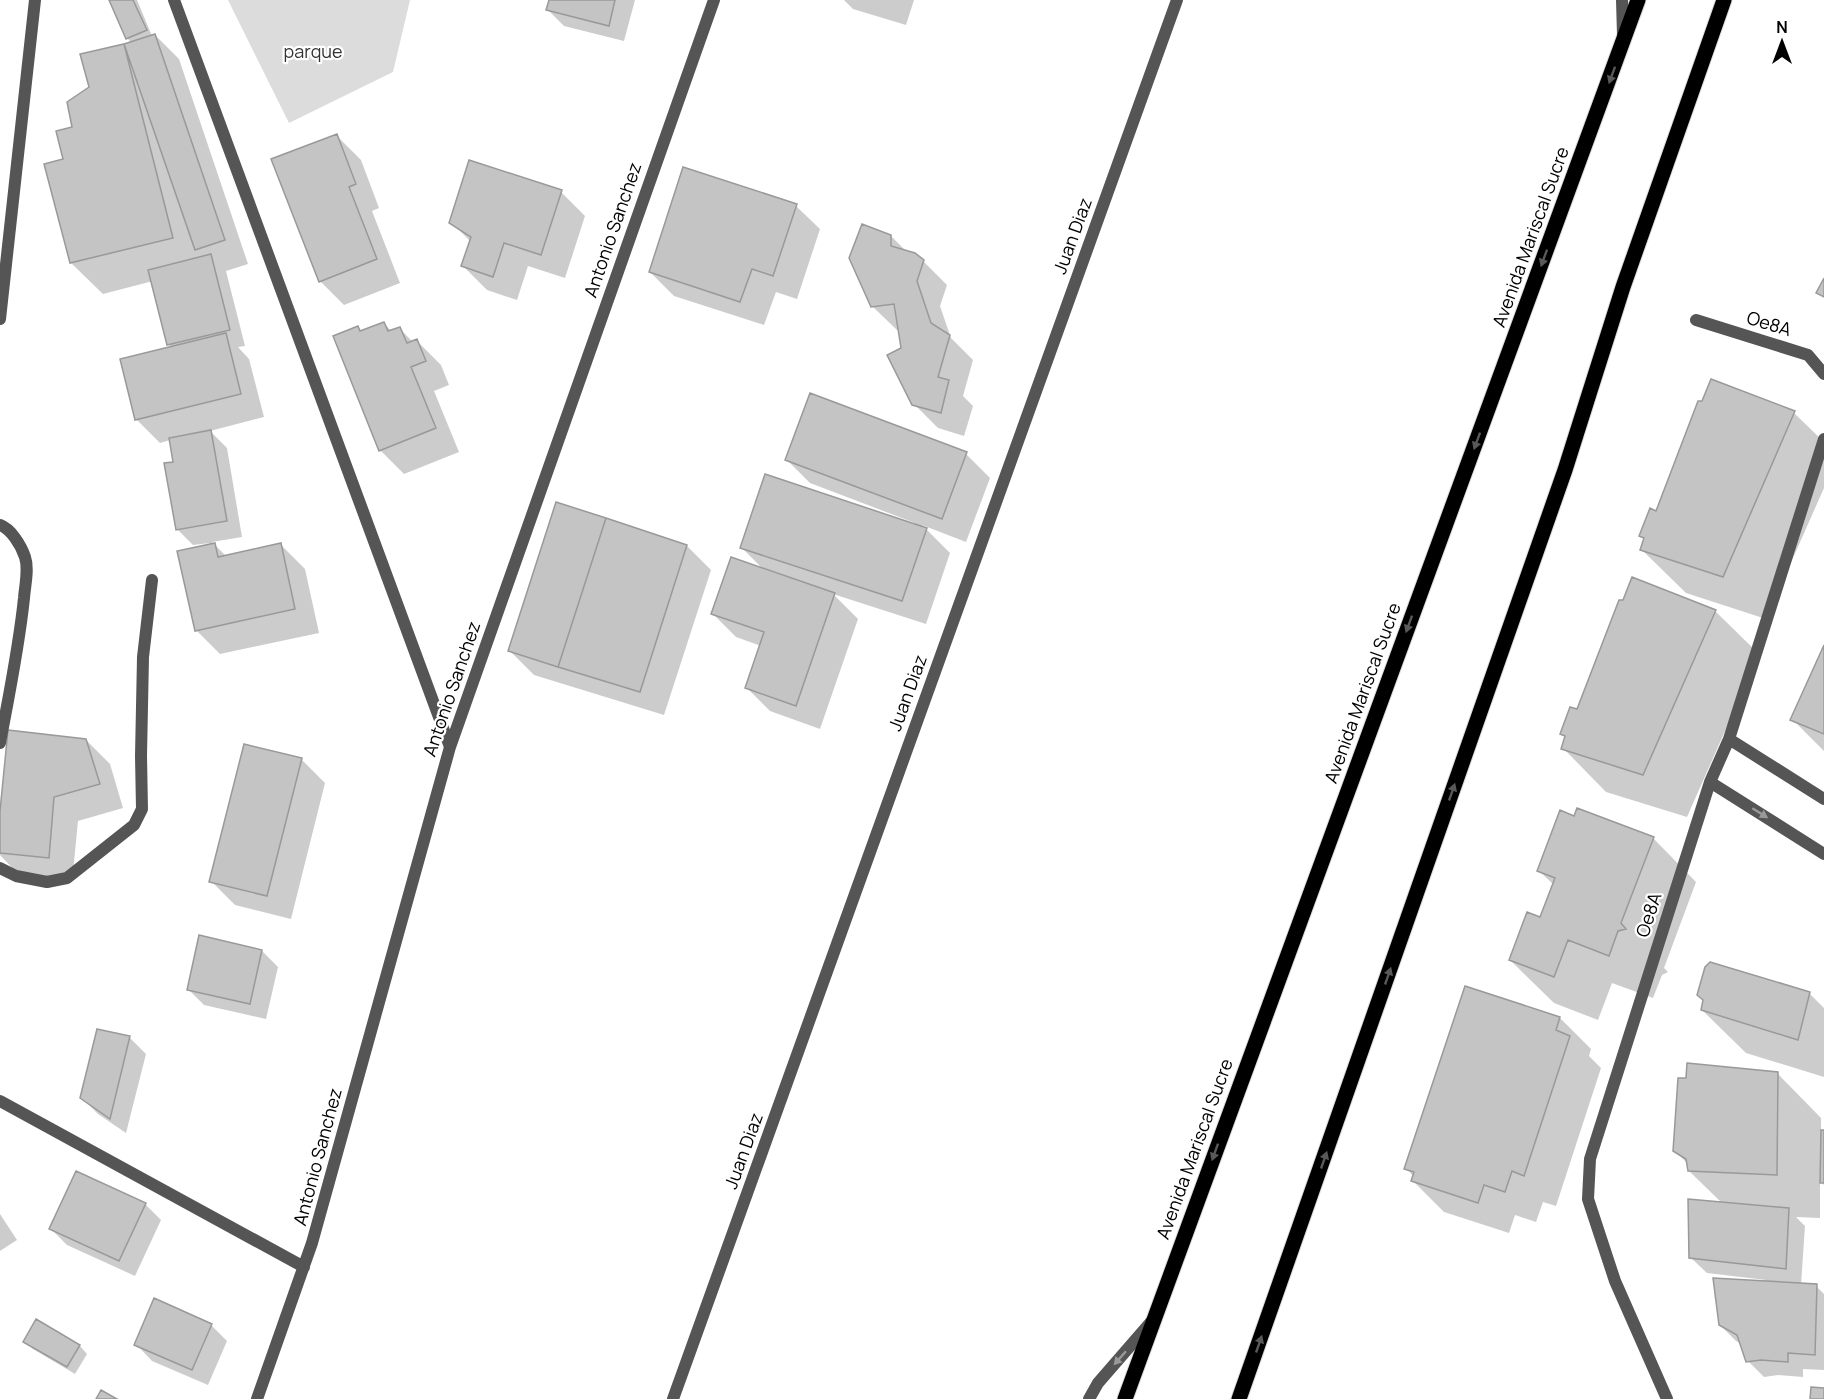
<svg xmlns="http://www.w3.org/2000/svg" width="1824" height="1399" viewBox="0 0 1824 1399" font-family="Manrope,sans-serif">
<rect width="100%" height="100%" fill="#fff"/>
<!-- green -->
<path fill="#dcdcdc" d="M 228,0 L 410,0 L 393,72 L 289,123 Z"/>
<!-- shadow -->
<path fill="#0003" d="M 110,0 L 137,0 L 152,36 L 155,35 L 179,59 L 248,264 L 226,271 L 245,346 L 238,347 L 249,359 L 264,417 L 210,431 L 227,448 L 242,537 L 212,542 L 226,556 L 281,545 L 305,569 L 319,633 L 220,654 L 196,630 L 210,543 L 193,545 L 177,529 L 174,463 L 170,440 L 160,443 L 136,419 L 172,348 L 169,344 L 153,281 L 103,294 L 71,263 L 46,165 L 65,160 L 74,128 L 91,88 L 82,55 L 132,43 L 127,38 Z
M 551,0 L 635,0 L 624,41 L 564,26 L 548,10 Z
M 844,0 L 914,0 L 906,25 L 853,9 Z
M 337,136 L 361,160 L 379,208 L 372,211 L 400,283 L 344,305 L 320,281 Z
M 561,192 L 585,216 L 565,278 L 528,266 L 517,300 L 487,290 L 463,266 L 471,242 L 451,222 Z
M 796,206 L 820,229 L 797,299 L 776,292 L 764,325 L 674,296 L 650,272 Z
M 891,236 L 907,252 L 923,261 L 947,285 L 940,306 L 951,338 L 973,360 L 963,396 L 973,406 L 964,436 L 938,428 L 914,404 L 900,330 L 897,330 L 872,306 Z
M 384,323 L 392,332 L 400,329 L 413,342 L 417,341 L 441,365 L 449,385 L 434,391 L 459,452 L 404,474 L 380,450 L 358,327 L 362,332 Z
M 1712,381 L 1794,413 L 1824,442 L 1824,488 L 1766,619 L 1686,593 L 1642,550 L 1645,540 L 1641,535 L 1657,513 Z
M 811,395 L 966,454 L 990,478 L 966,542 L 922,525 L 950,553 L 926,624 L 833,594 L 858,619 L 820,729 L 770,711 L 746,687 L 761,646 L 736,637 L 712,613 L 765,571 L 742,548 L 914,525 L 915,523 L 810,483 L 786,459 Z
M 687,546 L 711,570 L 664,715 L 534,675 L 510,651 Z
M 1715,611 L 1759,654 L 1687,817 L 1606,792 L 1563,748 L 1566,738 L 1562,734 Z
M 1824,649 L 1824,751 L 1792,719 Z
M 86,740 L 110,764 L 123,808 L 78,821 L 72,882 L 21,877 L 0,855 L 0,826 Z
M 301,759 L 325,783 L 291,919 L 235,905 L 211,881 Z
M 1653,838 L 1696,882 L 1664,968 L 1668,972 L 1662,975 L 1653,998 L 1612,983 L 1598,1020 L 1554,1003 L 1510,960 L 1541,919 L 1554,885 L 1539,871 Z
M 262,951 L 278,967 L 266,1019 L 204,1005 L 188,989 Z
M 1809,993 L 1824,1008 L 1824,1077 L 1746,1053 L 1702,1010 Z
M 1560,1018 L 1591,1049 L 1589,1056 L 1601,1068 L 1556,1206 L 1543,1202 L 1536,1222 L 1515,1215 L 1509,1233 L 1444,1212 L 1413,1181 L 1414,1177 L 1406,1168 Z
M 130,1038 L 146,1054 L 126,1133 L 98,1114 L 82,1098 Z
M 1778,1074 L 1821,1118 L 1821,1132 L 1824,1132 L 1824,1185 L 1820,1181 L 1820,1218 L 1796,1217 L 1805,1226 L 1801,1285 L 1816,1286 L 1824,1294 L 1824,1370 L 1803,1369 L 1803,1377 L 1778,1375 L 1764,1377 L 1748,1361 L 1742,1344 L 1736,1341 L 1720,1325 L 1766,1283 L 1766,1280 L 1707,1273 L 1690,1257 L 1722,1203 L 1689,1171 L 1688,1164 L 1675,1151 Z
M 145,1204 L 161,1220 L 135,1276 L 67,1245 L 51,1229 Z
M 0,1214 L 17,1240 L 0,1251 Z
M 36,1322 L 80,1346 L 87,1354 L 75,1374 L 33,1349 L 25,1342 Z
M 211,1325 L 227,1341 L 208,1385 L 152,1361 L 136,1344 Z"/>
<!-- building -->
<path fill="#c4c4c4" stroke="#999" stroke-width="1.5" d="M 109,0 L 133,0 L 147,30 L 126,39 Z
M 549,0 L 615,0 L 609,26 L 546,10 Z
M 155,34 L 225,240 L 195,250 L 124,44 Z
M 124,44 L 173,238 L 70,263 L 44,164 L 63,159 L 56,131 L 72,127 L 67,102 L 89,87 L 80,54 Z
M 337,134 L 356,184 L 349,187 L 377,259 L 319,282 L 271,159 Z
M 469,160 L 562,190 L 541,255 L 504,243 L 493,277 L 461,266 L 471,237 L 449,223 Z
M 683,167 L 797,204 L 773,276 L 752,269 L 740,302 L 649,272 Z
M 862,224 L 891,235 L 891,246 L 915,253 L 924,260 L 917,281 L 931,323 L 950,335 L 938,377 L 949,380 L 941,413 L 912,405 L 887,355 L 901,348 L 894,304 L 871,307 L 849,258 Z
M 211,254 L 230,330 L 167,345 L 148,270 Z
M 1824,278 L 1824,297 L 1816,293 Z
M 384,322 L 388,331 L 400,327 L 407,343 L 417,339 L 426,361 L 411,367 L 436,428 L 379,451 L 333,336 L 358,326 L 360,331 Z
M 226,333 L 241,394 L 135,420 L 120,359 Z
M 1711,379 L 1795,411 L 1723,577 L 1640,550 L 1644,538 L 1639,536 L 1650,508 L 1656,511 L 1698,401 L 1702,401 Z
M 810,393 L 967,452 L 942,519 L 785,460 Z
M 211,430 L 227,521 L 176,530 L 164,463 L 173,462 L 169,438 Z
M 765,474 L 927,528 L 902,601 L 740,548 Z
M 556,502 L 606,518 L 558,667 L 508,651 Z
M 606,518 L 687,545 L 640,692 L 558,667 Z
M 215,543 L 218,557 L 281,543 L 295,609 L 195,631 L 177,551 Z
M 731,557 L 835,593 L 796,706 L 745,688 L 764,632 L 711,614 Z
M 1632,577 L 1716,610 L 1643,775 L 1561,749 L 1565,736 L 1560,734 L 1570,707 L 1577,709 L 1619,600 L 1623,600 Z
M 1824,645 L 1824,734 L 1790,720 Z
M 8,730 L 86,739 L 100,784 L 54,797 L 49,858 L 0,853 L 0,811 Z
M 244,744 L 302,758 L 267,896 L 209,882 Z
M 1577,808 L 1654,837 L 1621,923 L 1626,929 L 1618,931 L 1609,956 L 1568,940 L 1554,977 L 1509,960 L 1527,912 L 1540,917 L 1555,878 L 1537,871 L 1560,810 L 1574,816 Z
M 199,935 L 262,950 L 250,1004 L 187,990 Z
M 1710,962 L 1810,992 L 1798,1040 L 1701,1010 L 1703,1000 L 1697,995 L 1705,967 Z
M 1465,986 L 1560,1017 L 1556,1030 L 1570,1036 L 1524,1176 L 1512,1171 L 1505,1192 L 1484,1185 L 1478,1203 L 1411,1181 L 1414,1172 L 1404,1169 Z
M 97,1029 L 130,1036 L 110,1119 L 80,1098 Z
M 1687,1063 L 1778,1072 L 1777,1175 L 1688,1171 L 1686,1159 L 1673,1151 L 1678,1078 L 1686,1078 Z
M 1821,1130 L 1824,1130 L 1824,1183 L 1820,1183 Z
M 76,1171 L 146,1203 L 119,1261 L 49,1229 Z
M 1688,1199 L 1789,1208 L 1786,1269 L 1689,1258 Z
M 1713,1278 L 1817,1284 L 1815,1355 L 1788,1353 L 1788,1362 L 1761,1360 L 1746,1362 L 1737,1335 L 1719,1325 Z
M 154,1298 L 212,1324 L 192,1370 L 134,1345 Z
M 36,1319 L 80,1345 L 67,1367 L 23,1342 Z
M 1811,1387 L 1824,1388 L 1824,1399 L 1810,1399 Z
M 101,1390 L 117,1399 L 96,1399 Z"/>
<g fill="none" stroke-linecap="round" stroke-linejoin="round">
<!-- primary casing -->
<g stroke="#dbdbdb" stroke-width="17">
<path id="primary" d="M 1125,1399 L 1638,0
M 1239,1399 L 1565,470 L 1623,287 L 1724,0"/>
</g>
<!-- lane -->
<path stroke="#555" stroke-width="12" d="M 0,525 C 11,529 21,545 25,557 C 29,569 25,585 24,598 C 19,647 9,695 0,743
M 0,868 L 16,876 L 47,882 L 67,878 L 134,825 L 142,809 L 141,756 L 143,657 L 152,580"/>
<!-- street -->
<path stroke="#555" stroke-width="12" d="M 174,0 L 450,747
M 1622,0 L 1623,35
M 0,319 L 35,0
M 1696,320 L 1808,355 L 1824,374
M 1729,739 L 1824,799
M 1710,782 L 1824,854
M 0,1101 L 304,1267
M 257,1399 L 312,1243 L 450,747 L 714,0
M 673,1399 L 1177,0
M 1089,1399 L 1098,1383 L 1151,1322
M 1667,1399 L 1615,1281 L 1588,1199 L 1590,1159 L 1710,782 L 1729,739 L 1824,439"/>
<!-- primary -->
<use href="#primary" stroke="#000" stroke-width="15"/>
</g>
<!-- one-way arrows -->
<defs><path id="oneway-solid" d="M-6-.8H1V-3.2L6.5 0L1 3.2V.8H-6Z" transform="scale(1.5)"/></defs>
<g fill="#595959">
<use href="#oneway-solid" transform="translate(1612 75) rotate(110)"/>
<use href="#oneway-solid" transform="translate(1544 258) rotate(110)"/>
<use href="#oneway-solid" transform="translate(1477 441) rotate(110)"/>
<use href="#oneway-solid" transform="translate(1409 624) rotate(110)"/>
<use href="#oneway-solid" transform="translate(1452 792) rotate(-71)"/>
<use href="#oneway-solid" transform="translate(1388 976) rotate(-71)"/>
<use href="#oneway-solid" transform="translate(1215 1152) rotate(110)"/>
<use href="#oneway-solid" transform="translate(1324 1160) rotate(-71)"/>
<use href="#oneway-solid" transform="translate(1259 1344) rotate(-71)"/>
</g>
<g fill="#999">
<use href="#oneway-solid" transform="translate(1760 813) rotate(32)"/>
<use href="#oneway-solid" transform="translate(1120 1358) rotate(131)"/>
</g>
<g text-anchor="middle" stroke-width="4.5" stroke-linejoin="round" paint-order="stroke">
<!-- park labels -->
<g font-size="18" fill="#333" stroke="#fff">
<text x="313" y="58">parque</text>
</g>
<!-- street labels -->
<g font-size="18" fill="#000" stroke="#fff">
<text transform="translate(613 230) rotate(-71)" y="6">Antonio Sanchez</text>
<text transform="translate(1073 236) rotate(-70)" y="6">Juan Diaz</text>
<text transform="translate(1531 237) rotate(-70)" y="6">Avenida Mariscal Sucre</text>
<text transform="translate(1769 324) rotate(17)" y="6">Oe8A</text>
<text transform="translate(452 689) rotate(-71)" y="6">Antonio Sanchez</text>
<text transform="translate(908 693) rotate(-70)" y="6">Juan Diaz</text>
<text transform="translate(1363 693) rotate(-70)" y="6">Avenida Mariscal Sucre</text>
<text transform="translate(1649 915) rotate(-72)" y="6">Oe8A</text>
<text transform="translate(1195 1149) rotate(-70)" y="6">Avenida Mariscal Sucre</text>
<text transform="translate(744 1151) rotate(-70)" y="6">Juan Diaz</text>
<text transform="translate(318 1157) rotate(-75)" y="6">Antonio Sanchez</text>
</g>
</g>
<!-- north arrow -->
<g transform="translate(1782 42)" stroke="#ffffff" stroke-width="4.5" paint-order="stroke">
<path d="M0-4.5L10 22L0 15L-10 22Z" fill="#000000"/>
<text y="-9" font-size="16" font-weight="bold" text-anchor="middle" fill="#000000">N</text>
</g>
</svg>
